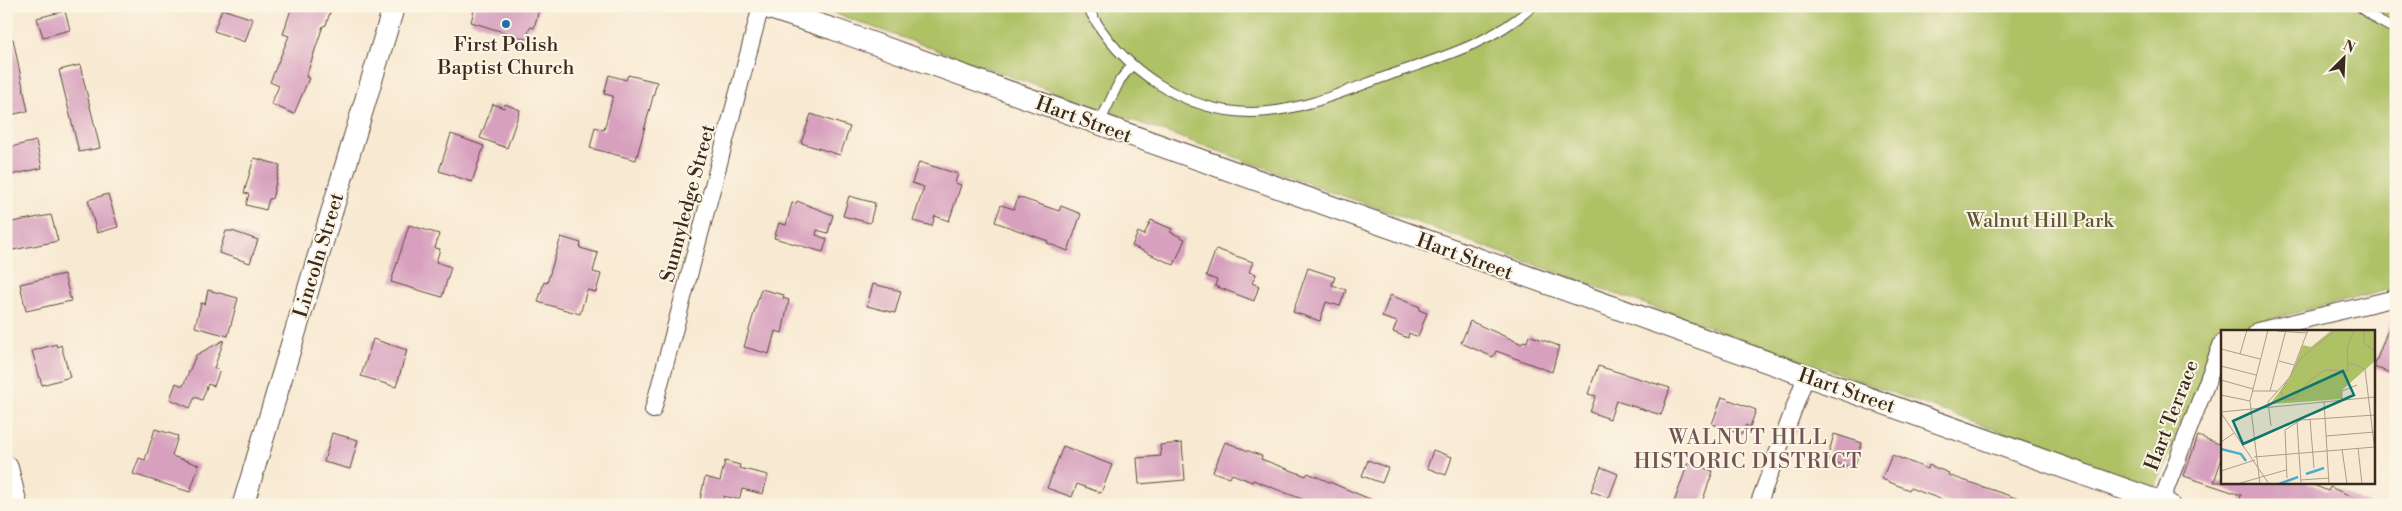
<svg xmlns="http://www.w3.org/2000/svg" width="2402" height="511" viewBox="0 0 2402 511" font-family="'Libre Bodoni',serif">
<rect width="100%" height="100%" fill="#fcf5e5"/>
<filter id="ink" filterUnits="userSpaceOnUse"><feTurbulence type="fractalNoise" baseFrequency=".02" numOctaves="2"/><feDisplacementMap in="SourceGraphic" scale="10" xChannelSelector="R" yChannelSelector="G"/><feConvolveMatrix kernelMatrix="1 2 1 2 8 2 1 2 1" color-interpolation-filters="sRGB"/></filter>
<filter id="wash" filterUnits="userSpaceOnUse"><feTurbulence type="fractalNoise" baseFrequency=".0096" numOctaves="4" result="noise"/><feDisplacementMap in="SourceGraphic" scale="20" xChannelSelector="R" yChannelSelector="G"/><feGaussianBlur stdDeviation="1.12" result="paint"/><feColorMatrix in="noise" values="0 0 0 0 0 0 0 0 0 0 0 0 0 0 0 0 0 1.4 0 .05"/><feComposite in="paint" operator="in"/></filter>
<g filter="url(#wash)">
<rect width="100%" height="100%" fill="#f8e9d2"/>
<!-- green -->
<path fill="#aec165" stroke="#747642" d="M 814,6 L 2396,6 L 2396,288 L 2222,331 L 2222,339 L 2155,487 Z"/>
<g id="blocks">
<!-- building -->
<path fill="#d7a0be" d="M 292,6 L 332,6 L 326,25 L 323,26 L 306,77 L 309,78 L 294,114 L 271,104 L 279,86 L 270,82 L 289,36 L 283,34 Z
M 475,6 L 540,6 L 534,28 L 530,27 L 526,39 L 471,22 Z
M 222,9 L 253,19 L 245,42 L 214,31 Z
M 65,11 L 70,30 L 43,37 L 37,18 Z
M 6,39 L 13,39 L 28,111 L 6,116 Z
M 80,65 L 100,148 L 79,152 L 59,70 Z
M 609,75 L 626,80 L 628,75 L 657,82 L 636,160 L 590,148 L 595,127 L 604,130 L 613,96 L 604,94 Z
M 493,104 L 504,108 L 505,104 L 520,110 L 507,148 L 480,138 Z
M 811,114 L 850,127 L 840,155 L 801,143 Z
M 451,134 L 484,146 L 472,182 L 439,171 Z
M 36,141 L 42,168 L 6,176 L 6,148 Z
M 254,158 L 280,165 L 272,199 L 269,199 L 266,210 L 246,205 L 249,194 L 244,193 Z
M 919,162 L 958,174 L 955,183 L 961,185 L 949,221 L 935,216 L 932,226 L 913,221 L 924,187 L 912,183 Z
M 108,194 L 118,227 L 97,233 L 88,200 Z
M 849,196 L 875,203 L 870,223 L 843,216 Z
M 1018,197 L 1059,211 L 1061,206 L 1081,214 L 1068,251 L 1047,243 L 1048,241 L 995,222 L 1001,205 L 1014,209 Z
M 797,201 L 833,215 L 828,233 L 817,230 L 816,235 L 827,239 L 823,252 L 774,238 L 779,223 L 786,225 L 792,203 L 796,204 Z
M 51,215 L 58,241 L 8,251 L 6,223 Z
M 1151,220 L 1172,229 L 1170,232 L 1185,239 L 1174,265 L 1132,246 L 1138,232 L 1144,235 Z
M 409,225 L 439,234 L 435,248 L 440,249 L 436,262 L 451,267 L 442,297 L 391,282 Z
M 226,231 L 232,231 L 258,240 L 250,263 L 219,253 Z
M 561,237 L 581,243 L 580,248 L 598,253 L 593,272 L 601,274 L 596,292 L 587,290 L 580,314 L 538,302 L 544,282 L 547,283 Z
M 1216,249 L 1253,262 L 1249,272 L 1256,274 L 1252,283 L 1259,286 L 1254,301 L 1215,286 L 1217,280 L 1206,276 Z
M 1308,268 L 1335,277 L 1332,285 L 1346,290 L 1340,306 L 1326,302 L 1320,321 L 1293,312 Z
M 64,274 L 71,301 L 26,311 L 20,284 Z
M 873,284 L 901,291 L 895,313 L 867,306 Z
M 761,289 L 784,295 L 783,298 L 789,300 L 782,333 L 775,331 L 769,354 L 744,347 Z
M 208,290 L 238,298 L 228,336 L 195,327 L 201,303 L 205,304 Z
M 1390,295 L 1420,307 L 1419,310 L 1427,313 L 1418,337 L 1409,333 L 1408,338 L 1393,332 L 1397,322 L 1382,317 Z
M 2394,313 L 2396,313 L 2396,375 L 2374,367 Z
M 1470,321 L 1522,344 L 1523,341 L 1527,342 L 1529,335 L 1559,346 L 1552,372 L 1496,351 L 1493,357 L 1461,343 Z
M 373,339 L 407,350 L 396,387 L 361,376 Z
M 224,340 L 214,368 L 220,370 L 214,386 L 208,384 L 202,400 L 195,397 L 190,408 L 170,399 L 176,383 L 183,386 L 196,355 Z
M 56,344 L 57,347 L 61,345 L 70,377 L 42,385 L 32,351 Z
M 1598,366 L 1670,388 L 1661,415 L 1616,401 L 1610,419 L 1590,412 L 1596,396 L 1588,394 Z
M 1722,397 L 1756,410 L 1750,427 L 1746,425 L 1742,434 L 1712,424 Z
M 155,429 L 178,436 L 172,456 L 199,465 L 190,492 L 133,474 L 139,458 L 145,460 Z
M 332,433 L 358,440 L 350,469 L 324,462 Z
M 1834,434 L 1862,443 L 1854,468 L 1827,460 Z
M 2198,436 L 2222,445 L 2222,458 L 2214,482 L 2306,482 L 2328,491 L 2330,487 L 2372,505 L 2258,505 L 2240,499 L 2241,495 L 2184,476 Z
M 1225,442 L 1262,456 L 1261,459 L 1306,476 L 1308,473 L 1384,505 L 1317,505 L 1253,480 L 1252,482 L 1232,474 L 1230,478 L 1213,472 Z
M 1182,443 L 1185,480 L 1139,484 L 1137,458 L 1161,456 L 1160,445 Z
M 1063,446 L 1112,465 L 1101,493 L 1077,484 L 1072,497 L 1047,488 Z
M 1433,450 L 1452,457 L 1446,475 L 1427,468 Z
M 1892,455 L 1928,469 L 1929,465 L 1949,473 L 1948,475 L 2028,502 L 2028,505 L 1957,505 L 1910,488 L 1909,490 L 1882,479 Z
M 1368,460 L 1388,468 L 1382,483 L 1362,476 Z
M 725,461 L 740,465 L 739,468 L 768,475 L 763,494 L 742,489 L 739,500 L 724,496 L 722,505 L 700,500 L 705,477 L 720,481 Z
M 1688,463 L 1713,471 L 1701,505 L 1673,505 Z
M 1601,467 L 1618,474 L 1609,498 L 1591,491 Z"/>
</g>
</g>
<g filter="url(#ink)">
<use href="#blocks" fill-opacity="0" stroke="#574739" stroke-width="1"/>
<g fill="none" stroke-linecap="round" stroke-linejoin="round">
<!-- service casing -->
<g stroke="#574739" stroke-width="11">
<path id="service" d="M 1087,6 C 1120,70 1189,117 1263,112 C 1306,109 1350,89 1390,75 C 1442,57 1492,43 1533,6
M 2359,6 L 2379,21 L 2396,30
M 1099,124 L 1120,80 L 1132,65"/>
</g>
<!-- minor casing -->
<g stroke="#574739" stroke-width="18">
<path id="minor" d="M 2257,331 L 2396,298
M 653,410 L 761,6
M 2161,502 L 2222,343
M 1758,505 L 1806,376"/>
</g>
<!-- tertiary casing -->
<g stroke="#574739" stroke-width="23">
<path id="tertiary" d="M 762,6 L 833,29 L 2169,505
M 243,505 L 394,6"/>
</g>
<!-- secondary casing -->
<g stroke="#574739" stroke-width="26">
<path id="secondary" d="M 6,468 L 15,505"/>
</g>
<!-- service -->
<use href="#service" stroke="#fff" stroke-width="9"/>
<!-- minor -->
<use href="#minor" stroke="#fff" stroke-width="16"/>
<!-- tertiary -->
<use href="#tertiary" stroke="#fff" stroke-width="21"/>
<!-- secondary -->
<use href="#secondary" stroke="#fff" stroke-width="24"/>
</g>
</g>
<!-- markers -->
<circle fill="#1f6fb2" stroke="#fcf5e5" stroke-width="2" cx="506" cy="24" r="5"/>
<g text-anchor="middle" stroke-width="4" stroke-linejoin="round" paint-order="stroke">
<!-- poi labels -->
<g font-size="20" fill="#3b2a1e" stroke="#fcf5e5">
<text x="506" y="51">First Polish<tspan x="506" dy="23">Baptist Church</tspan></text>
</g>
<!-- street labels -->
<g font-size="20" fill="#3b2a1e" stroke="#fcf5e5">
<text transform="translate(1084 119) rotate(20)" y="7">Hart Street</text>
<text transform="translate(687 203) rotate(-75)" y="7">Sunnyledge Street</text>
<text transform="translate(318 255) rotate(-73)" y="7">Lincoln Street</text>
<text transform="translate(1465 256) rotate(20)" y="7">Hart Street</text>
<text transform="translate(1847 390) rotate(19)" y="7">Hart Street</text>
<text transform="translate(2171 415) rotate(-69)" y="7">Hart Terrace</text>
</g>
<!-- park labels -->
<g font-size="20" fill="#5e5733" stroke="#fcf5e5">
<text x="2040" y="227">Walnut Hill Park</text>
</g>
<!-- neighbourhood labels -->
<g font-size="21" letter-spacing="1" fill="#725356" stroke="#fcf5e5">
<text x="1748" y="444">WALNUT HILL<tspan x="1748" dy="24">HISTORIC DISTRICT</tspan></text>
</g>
</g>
<!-- overview -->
<g transform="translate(2221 330)">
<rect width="154" height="154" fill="#f8e9d2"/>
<path d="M 111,0 L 154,0 L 154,31 L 121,60 L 121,69 L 49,74 L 69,48 L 82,15 L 90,17 Z" fill="#aec165"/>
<path fill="none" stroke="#4dadcc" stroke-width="2.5" d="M 0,119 L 20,124 L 25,131M 85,144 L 103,138M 58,154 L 77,147"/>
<path fill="none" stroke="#ac9d8a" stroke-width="1" d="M 115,0 L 80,28 L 60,61 L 62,69 L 73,69 L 87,52 L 104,40 L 127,41 L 126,18 L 133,0M 143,0 L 143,13 L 154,21M 56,1 L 86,3M 0,19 L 39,29M 19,24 L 26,0M 58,31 L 73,35M 128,33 L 144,39M 0,36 L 35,45M 144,39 L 154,122M 0,50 L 32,59M 31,61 L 57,61M 49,61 L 65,0M 0,65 L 29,71M 121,69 L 121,61 L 136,55M 103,71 L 108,154M 0,82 L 154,67M 0,83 L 48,154M 89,89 L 93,138M 76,92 L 80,154M 50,96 L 47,72 L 69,47 L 87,0M 105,106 L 154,102M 0,112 L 13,103M 137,118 L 141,154M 121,119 L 126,154M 33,127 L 154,117M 0,141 L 34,130M 66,148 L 64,100 L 80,90 L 154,85M 80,150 L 108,148M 16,154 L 65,140M 39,154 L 29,71 L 47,0"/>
<path fill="#0f766e" fill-opacity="0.15" stroke="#0f766e" stroke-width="2.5" d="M 122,41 L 133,65 L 22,114 L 12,91 Z"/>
<rect width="154" height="154" fill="none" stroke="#3b2a1e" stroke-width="2.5"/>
</g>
<!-- margin -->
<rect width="2402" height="511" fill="none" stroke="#fcf5e5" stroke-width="25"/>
<!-- north arrow -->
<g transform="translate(2344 58) rotate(24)" stroke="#fcf5e5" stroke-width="4" paint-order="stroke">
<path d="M0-4L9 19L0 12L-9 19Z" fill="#3b2a1e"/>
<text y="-8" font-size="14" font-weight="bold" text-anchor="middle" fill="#3b2a1e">N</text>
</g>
</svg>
